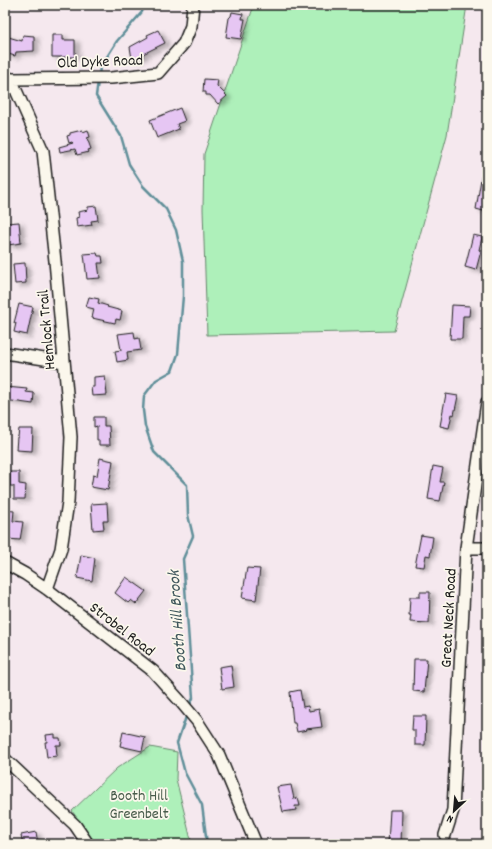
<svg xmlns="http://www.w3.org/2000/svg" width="492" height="849" viewBox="0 0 492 849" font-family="Dekko,sans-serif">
<defs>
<filter id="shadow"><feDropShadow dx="4.5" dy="2.5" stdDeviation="2" flood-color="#0004"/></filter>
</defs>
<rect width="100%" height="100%" fill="#f5e8ee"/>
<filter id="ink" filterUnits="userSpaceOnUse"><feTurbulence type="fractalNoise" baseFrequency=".025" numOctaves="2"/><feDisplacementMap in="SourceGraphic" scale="8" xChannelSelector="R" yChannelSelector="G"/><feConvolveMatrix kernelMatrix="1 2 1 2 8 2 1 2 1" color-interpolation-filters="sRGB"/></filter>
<g filter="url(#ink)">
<!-- green -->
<path fill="#aef0ba" stroke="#65866b" d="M 254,5 L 467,5 L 447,135 L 394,331 L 207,335 L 203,209 L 204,154 Z
M 150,747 L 177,752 L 176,779 L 192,844 L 95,844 L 72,811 L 117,768 Z"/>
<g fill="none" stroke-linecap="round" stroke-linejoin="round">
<!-- stream -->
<path stroke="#608f99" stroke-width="2.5" d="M 99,74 L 100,68 L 117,41 L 142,12 L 144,5
M 98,81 L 96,96 L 121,136 L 129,164 L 143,186 L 166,209 L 176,230 L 183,261 L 183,296 L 178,354 L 172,371 L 156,380 L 144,396 L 143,410 L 145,426 L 154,452 L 187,485 L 188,515 L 193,536 L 183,559 L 193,698 L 189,707
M 187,714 L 177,743 L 185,773 L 202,805 L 207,844"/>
</g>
<!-- building -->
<path fill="#e6c6f3" stroke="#1c1c1c" filter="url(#shadow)" d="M 232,12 L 243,14 L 242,19 L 245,19 L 241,39 L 226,37 L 229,18 L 231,16 Z
M 158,30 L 165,43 L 143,54 L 143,57 L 132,59 L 130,47 L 148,37 L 147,35 Z
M 23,35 L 34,36 L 34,51 L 16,52 L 15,56 L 5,53 L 5,36 L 22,41 Z
M 52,35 L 63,35 L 63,40 L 75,40 L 75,57 L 52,57 Z
M 204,79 L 218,80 L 217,86 L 227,96 L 218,104 L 210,95 L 206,95 L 206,92 L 203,92 Z
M 180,108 L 185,121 L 177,124 L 179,129 L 157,138 L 150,120 Z
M 82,130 L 83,132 L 88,130 L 90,137 L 87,138 L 91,149 L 88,150 L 89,152 L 77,155 L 75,149 L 60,152 L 59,147 L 73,143 L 72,142 L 69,143 L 67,136 L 70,135 L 70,133 Z
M 483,167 L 487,167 L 487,212 L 476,209 Z
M 96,206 L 98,220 L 91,221 L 92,225 L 77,227 L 76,218 L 79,217 L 78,212 L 88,210 L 88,207 Z
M 19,222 L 21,243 L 8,245 L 6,223 Z
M 473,235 L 482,237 L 479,250 L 481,251 L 476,270 L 465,267 Z
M 97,253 L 98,256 L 102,256 L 103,263 L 98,263 L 100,278 L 87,279 L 84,254 Z
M 25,263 L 26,283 L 15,284 L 13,264 Z
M 89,297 L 99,299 L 98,303 L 108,306 L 107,307 L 122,311 L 120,320 L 116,319 L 115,323 L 92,318 L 94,309 L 86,307 Z
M 19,304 L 33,307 L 27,335 L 14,332 L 16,323 L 14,323 Z
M 452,305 L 470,306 L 469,316 L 463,316 L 462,339 L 450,339 Z
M 134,332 L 135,339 L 139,338 L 141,350 L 127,352 L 128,360 L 117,362 L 115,351 L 121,350 L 118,334 Z
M 105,376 L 107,395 L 92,396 L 91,387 L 94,387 L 94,377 Z
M 6,387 L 27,389 L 26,392 L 34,393 L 33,404 L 5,400 Z
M 446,394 L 458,396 L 454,415 L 452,414 L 449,428 L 440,426 Z
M 94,417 L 104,417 L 104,426 L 109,426 L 110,445 L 99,445 L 99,440 L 97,440 L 97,426 L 94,427 Z
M 19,429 L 33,429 L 32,451 L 16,450 L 17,437 L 18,437 Z
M 100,458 L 113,461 L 108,490 L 91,487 L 93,475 L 97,476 Z
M 433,466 L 443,468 L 440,482 L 444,482 L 440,501 L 428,499 Z
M 10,472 L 19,472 L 19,484 L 26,485 L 25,499 L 14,499 L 14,486 L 10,486 Z
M 107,503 L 108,521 L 103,521 L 104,529 L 93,530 L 91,504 Z
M 5,510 L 14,511 L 13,521 L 23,522 L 20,540 L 8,539 L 9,526 L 5,526 Z
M 421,535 L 433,537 L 430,556 L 426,555 L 424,567 L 415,566 Z
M 81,555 L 95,558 L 92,581 L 77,578 Z
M 247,568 L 260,569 L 256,600 L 242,598 Z
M 126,577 L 146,591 L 136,604 L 131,600 L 128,603 L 115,593 Z
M 420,592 L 430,592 L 429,623 L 410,622 L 411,615 L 409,615 L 410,597 L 420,597 Z
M 414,659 L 427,659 L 424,692 L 413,691 Z
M 231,665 L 234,687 L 222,689 L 219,667 Z
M 300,690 L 303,707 L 308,706 L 309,711 L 319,709 L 322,727 L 306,729 L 307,730 L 297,732 L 295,723 L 293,723 L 290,692 Z
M 413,716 L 426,716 L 425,745 L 415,745 L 415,730 L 412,730 Z
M 123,732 L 145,737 L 142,751 L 120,746 Z
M 55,734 L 55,738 L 60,738 L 61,745 L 56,745 L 57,756 L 47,757 L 45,742 L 47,742 L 46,735 Z
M 291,785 L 294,799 L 298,798 L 300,806 L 295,806 L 296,810 L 283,812 L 277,787 Z
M 390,810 L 402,810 L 401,844 L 388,844 Z
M 36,832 L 38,844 L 23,844 L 21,835 Z"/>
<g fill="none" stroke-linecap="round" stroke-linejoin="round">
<!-- minor casing -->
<g stroke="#1c1c1c" stroke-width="14">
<path id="minor" d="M 5,76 L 11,79 L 43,151 L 55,261 L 71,437 L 68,502 L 61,549 L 47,589
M 11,79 L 111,78 L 158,73 L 184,43 L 191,26 L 193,5
M 5,353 L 64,362
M 466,548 L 487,548
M 5,563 L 25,574 L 47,589 L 153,671 L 181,702 L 197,721 L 219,755 L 256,844
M 5,759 L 75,825 L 88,844
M 445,835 L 453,810 L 466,548 L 487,402"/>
</g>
<!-- minor -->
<use href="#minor" stroke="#fbf7ec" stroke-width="11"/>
</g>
</g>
<g text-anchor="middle" stroke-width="3.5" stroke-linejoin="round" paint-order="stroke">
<!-- street labels -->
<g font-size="16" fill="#1c1c1c" stroke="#fbf7ec">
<text transform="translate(100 60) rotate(-2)" y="6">Old Dyke Road</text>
<text transform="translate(45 330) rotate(-95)" y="6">Hemlock Trail</text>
<text transform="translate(447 618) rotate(-87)" y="6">Great Neck Road</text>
<text transform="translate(123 628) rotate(38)" y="6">Strobel Road</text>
</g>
<!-- park labels -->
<g font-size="16" fill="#485c4b" stroke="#fbf7ec">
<text x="139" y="800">Booth Hill<tspan x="139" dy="18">Greenbelt</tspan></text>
</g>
<!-- water labels -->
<g font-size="17" font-style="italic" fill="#3e565b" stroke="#fbf7ec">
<text transform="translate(176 621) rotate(-94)" y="6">Booth Hill Brook</text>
</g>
</g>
<!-- margin -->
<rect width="492" height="849" fill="none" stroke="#fbf7ec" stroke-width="20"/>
<rect x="10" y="10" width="472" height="829" fill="none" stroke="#1c1c1c" stroke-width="1.5" filter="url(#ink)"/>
<!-- north arrow -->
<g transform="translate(454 811) rotate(206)" stroke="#fbf7ec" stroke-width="3" paint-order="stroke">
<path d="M0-3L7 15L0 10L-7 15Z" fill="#1c1c1c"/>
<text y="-6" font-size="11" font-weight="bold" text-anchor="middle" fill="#1c1c1c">N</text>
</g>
</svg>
